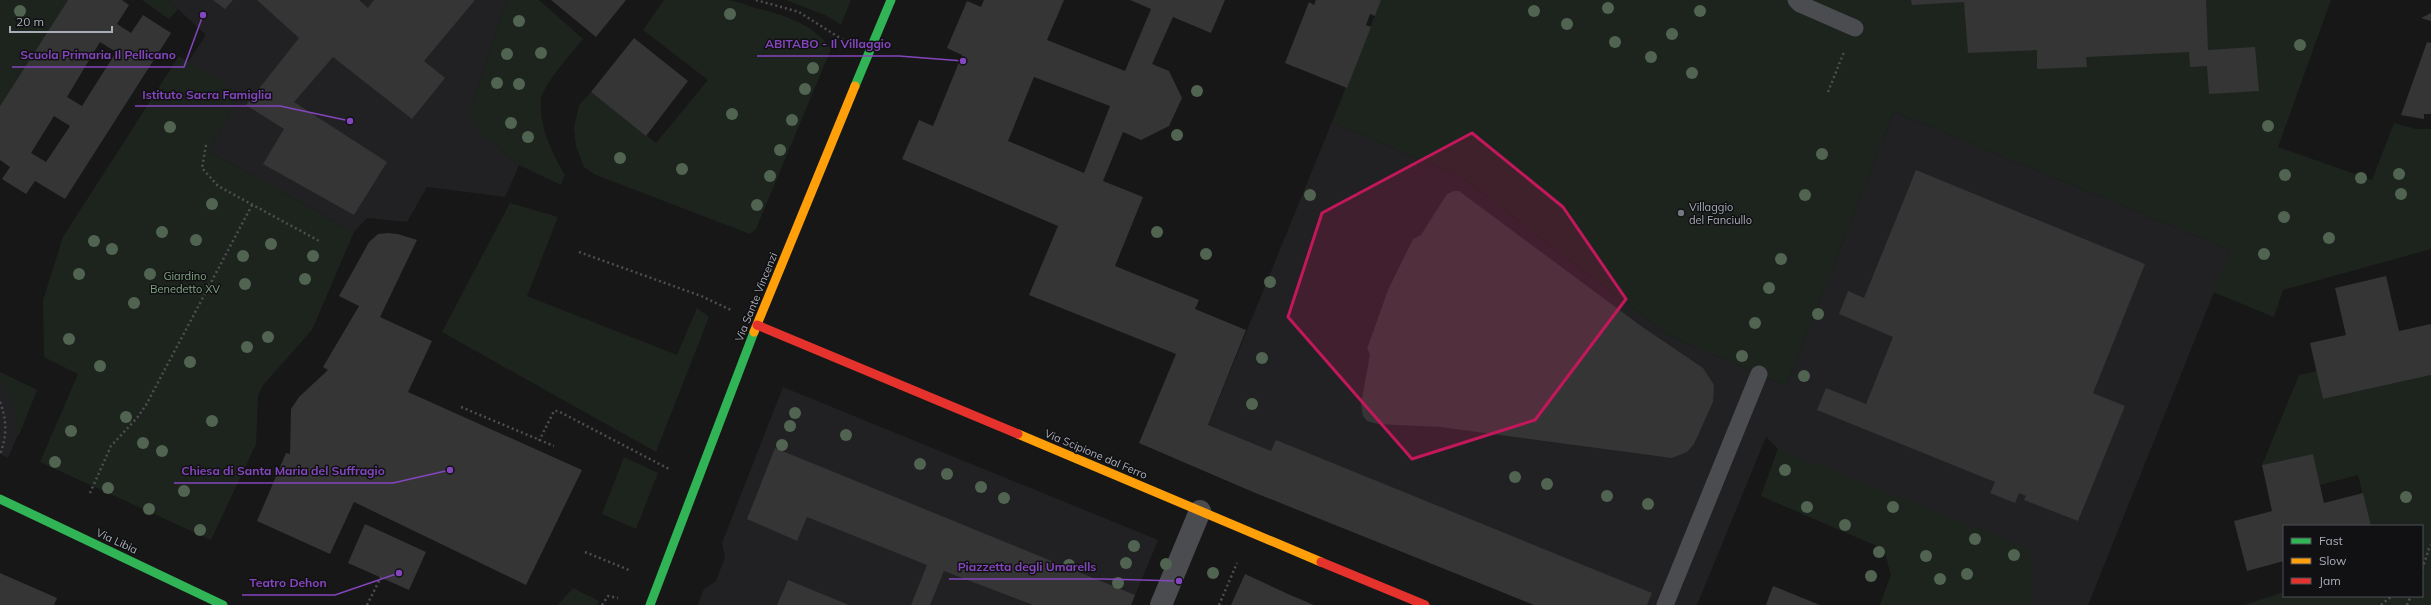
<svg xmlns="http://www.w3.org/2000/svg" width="2431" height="605" viewBox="0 0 2431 605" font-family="Mulish,sans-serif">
<rect width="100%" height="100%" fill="#171717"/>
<!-- built -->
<path fill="#212123" d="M 168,0 L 507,0 L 470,112 L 477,130 L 519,165 L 505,197 L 427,187 L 407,222 L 367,218 L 354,232 L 209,151 L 240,94 L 188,62 L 206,35 Z
M 1894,112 L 2231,250 L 2088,605 L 1880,605 L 1891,575 L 1884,549 L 1761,496 L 1778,449 L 1766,437 L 1697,605 L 1534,605 L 1192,465 L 1332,122 L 1460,176 L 1668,335 L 1786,386 Z
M 0,372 L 37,390 L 8,458 L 0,454 Z
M 783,387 L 1158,540 L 1131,605 L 698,605 L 703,590 L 716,581 L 725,557 L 722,543 Z"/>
<!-- green -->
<path fill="#1d241e" d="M 0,0 L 68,0 L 0,106 Z
M 142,0 L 168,0 L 178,9 L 169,19 Z
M 507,0 L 539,0 L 583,39 C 573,52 542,85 541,100 C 539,127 552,153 565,175 L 561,185 L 519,165 L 477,130 L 470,112 Z
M 664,0 C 684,0 705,0 725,0 C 734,0 744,4 752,7 C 782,14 813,23 831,49 L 756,229 L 750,234 L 596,175 L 584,167 L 576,146 L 574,128 L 579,105 L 591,92 L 656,143 L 708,80 L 643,30 Z
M 786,0 L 851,0 L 841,25 L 825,15 Z
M 1381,0 L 2331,0 L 2278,147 L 2372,180 L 2394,123 L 2416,129 L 2431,129 L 2431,249 L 2283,290 L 2274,317 L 2213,292 L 2231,250 L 1894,112 L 1786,386 L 1668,335 L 1460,176 L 1332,122 Z
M 179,56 L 240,94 L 209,151 L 354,232 L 312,330 L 263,385 L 258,396 L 256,444 L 211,540 L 40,462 L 78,374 L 44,357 L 43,300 L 63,237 Z
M 510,203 L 558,217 L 527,296 L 677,355 L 697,308 L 709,317 L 656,452 L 442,332 Z
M 2317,371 L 2323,399 L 2431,375 L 2431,605 L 2244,605 L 2284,592 L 2284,596 L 2422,596 L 2422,526 L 2371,526 L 2358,475 L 2320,485 L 2313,454 L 2262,465 L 2299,375 Z
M 0,372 L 37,390 L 19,435 L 15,433 C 23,397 0,396 0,372 Z
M 1778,449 L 2030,549 L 2033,580 L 2030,605 L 1880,605 L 1891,575 L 1884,549 L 1761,496 Z
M 624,457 L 658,473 L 636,529 L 602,514 Z
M 573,588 L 599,601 L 597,605 L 558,605 Z"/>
<!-- building -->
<path fill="#353536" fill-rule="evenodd" d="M 68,0 L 122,0 L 129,5 L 117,24 L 131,33 L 143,15 L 171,33 L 65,199 L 35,181 L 26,194 L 2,179 L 10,167 L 0,160 L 0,106 ZM 100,42 L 116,52 L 82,106 L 67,97 ZM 54,116 L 70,126 L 46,162 L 31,153 Z
M 213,0 L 233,0 L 225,9 Z
M 257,0 L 359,0 L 368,8 L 374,0 L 475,0 L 424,61 L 445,78 L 412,119 L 333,57 L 294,102 L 387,162 L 354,215 L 263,164 L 284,129 L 246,105 L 299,38 Z
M 551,0 L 626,0 L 596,37 Z
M 984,0 L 1064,0 L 1047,40 L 1125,71 L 1151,9 L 1130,0 L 1225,0 L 1211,33 L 1173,17 L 1152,64 L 1169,71 L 1182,98 L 1169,126 L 1141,140 L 1123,132 L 1103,181 L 1143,197 L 1115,266 L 1199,300 L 1195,309 L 1246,330 L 1208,425 L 1271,451 L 1276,440 L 1652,593 L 1647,605 L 1534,605 L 1253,492 L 1139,443 L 1176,354 L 1029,295 L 1058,226 L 902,159 L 919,120 L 933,126 L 962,55 L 947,48 L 967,1 L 981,7 ZM 1034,77 L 1110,106 L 1084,173 L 1008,141 Z
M 1316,0 L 1381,0 L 1375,16 L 1370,14 L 1366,25 L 1371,27 L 1347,88 L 1285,63 L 1309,2 L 1314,5 Z
M 1911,0 L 2206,0 L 2208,50 L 2255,47 L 2259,91 L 2209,94 L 2207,66 L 2190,67 L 2189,52 L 2086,57 L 2087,67 L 2037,69 L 2037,50 L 1968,53 L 1964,2 L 1912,5 Z
M 2431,13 L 2431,21 L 2421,18 Z
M 634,38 L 688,81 L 646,136 L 591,92 Z
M 2427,42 L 2431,43 L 2431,114 L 2424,114 L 2424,119 L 2401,115 Z
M 1916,170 L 2145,264 L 2093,393 L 2125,406 L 2078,521 L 2024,500 L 2026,496 L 2019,493 L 2015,503 L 1990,493 L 1995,482 L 1817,410 L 1826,388 L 1866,404 L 1893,337 L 1839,314 L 1848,291 L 1864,298 Z
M 1454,191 L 1459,191 L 1641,326 L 1703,368 L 1714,385 L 1713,402 L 1694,444 L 1687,452 L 1672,458 L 1440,427 L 1378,424 L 1367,421 L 1363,416 L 1361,405 L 1370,354 L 1367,349 L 1388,290 L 1413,239 L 1421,235 L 1447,194 Z
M 387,233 L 398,234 L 417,240 L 380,317 L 432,341 L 408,392 L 582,470 L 526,585 L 354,502 L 330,554 L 257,521 L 286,453 L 290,454 L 291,409 L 299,397 L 328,370 L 323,367 L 359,306 L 339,296 L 369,242 L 378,234 Z
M 2386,276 L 2399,331 L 2431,324 L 2431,375 L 2323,399 L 2310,343 L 2346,335 L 2335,288 Z
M 775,448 L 1135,595 L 1131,605 L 1033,605 L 944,571 L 930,605 L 911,605 L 927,565 L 807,517 L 797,541 L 747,519 Z
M 2313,454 L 2324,503 L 2363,493 L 2371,526 L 2284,526 L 2284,561 L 2247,571 L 2234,521 L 2272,511 L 2262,465 Z
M 365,524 L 426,552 L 409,590 L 348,563 Z
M 0,573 L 57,598 L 54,605 L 0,605 Z
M 1245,574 L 1288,594 L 1314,605 L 1231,605 Z
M 788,580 L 849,605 L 777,605 Z
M 1773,586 L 1820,605 L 1766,605 Z"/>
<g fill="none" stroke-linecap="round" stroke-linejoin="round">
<!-- path -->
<path stroke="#4d4e52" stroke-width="2.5" stroke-dasharray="2 3" stroke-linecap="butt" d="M 756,0 L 799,12 L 843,40
M 1828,92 L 1844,52
M 206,145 L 202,168 L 218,186 L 321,242
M 579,252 L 701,296 L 731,310
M 0,402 C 7,420 7,436 0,454
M 461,407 L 554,446
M 539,441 L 554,411 L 558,411 L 669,469
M 90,493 L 111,446 L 137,418 L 146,405 L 252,205
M 2428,550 L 2431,545
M 585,552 L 629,570
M 2422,569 L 2429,549
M 367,605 L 381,577
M 602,605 L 608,596 L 618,598
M 1219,605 L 1237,563
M 2381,605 L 2392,596
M 2407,605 L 2411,596"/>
<!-- lane -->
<path stroke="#4b4c50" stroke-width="17" d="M 1796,0 L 1800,4 L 1855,28
M 1665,605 L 1759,374"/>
<!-- street -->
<path stroke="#4b4c50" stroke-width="22" d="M 1161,605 L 1200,511"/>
<!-- fast -->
<path stroke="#30b455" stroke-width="9" d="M 855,86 L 891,0
M 0,499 L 223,605
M 650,605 L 754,332"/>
<!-- slow -->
<path stroke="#ff9f0a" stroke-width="9" d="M 754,332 L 855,86
M 1018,434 L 1321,562"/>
<!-- jam -->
<path stroke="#e5322d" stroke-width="9" d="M 757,325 L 1018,434
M 1321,562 L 1425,605"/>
</g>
<!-- trees -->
<g fill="#506451">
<circle cx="1608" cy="8" r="6"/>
<circle cx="20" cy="11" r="6"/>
<circle cx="1534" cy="11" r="6"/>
<circle cx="1700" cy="11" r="6"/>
<circle cx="730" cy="14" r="6"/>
<circle cx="519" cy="21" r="6"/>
<circle cx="1567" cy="24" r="6"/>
<circle cx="1672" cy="34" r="6"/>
<circle cx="1615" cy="42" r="6"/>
<circle cx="2300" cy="45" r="6"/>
<circle cx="541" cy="53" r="6"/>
<circle cx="507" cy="54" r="6"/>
<circle cx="1651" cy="57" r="6"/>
<circle cx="813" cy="68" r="6"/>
<circle cx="1692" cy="73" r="6"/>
<circle cx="497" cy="83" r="6"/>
<circle cx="519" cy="84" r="6"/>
<circle cx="805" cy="89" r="6"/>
<circle cx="1197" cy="91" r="6"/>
<circle cx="732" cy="114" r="6"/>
<circle cx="792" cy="120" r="6"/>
<circle cx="511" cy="123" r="6"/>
<circle cx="2268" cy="126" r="6"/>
<circle cx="170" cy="127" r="6"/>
<circle cx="1177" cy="135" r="6"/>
<circle cx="528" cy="137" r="6"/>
<circle cx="780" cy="150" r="6"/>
<circle cx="1822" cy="154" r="6"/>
<circle cx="620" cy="158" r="6"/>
<circle cx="682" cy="169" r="6"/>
<circle cx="2399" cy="174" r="6"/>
<circle cx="2285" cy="175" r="6"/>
<circle cx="770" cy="176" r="6"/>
<circle cx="2361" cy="178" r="6"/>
<circle cx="2401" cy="194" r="6"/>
<circle cx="1310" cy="195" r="6"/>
<circle cx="1805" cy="195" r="6"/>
<circle cx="212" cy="204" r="6"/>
<circle cx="757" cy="205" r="6"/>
<circle cx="2284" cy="217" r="6"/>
<circle cx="162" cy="232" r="6"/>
<circle cx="1157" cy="232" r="6"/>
<circle cx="2329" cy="238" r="6"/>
<circle cx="196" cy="240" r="6"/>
<circle cx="94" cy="241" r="6"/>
<circle cx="271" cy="244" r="6"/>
<circle cx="112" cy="249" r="6"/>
<circle cx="1206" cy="254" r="6"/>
<circle cx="2264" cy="254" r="6"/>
<circle cx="243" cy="256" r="6"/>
<circle cx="313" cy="256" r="6"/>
<circle cx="1781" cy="259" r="6"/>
<circle cx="79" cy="274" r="6"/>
<circle cx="150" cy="274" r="6"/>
<circle cx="305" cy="279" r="6"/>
<circle cx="1270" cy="282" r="6"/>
<circle cx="245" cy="284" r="6"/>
<circle cx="1769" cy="288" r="6"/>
<circle cx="134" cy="303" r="6"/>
<circle cx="1818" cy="314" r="6"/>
<circle cx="1755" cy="323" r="6"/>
<circle cx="268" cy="337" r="6"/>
<circle cx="69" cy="339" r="6"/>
<circle cx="247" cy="347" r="6"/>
<circle cx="1742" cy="356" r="6"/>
<circle cx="1262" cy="358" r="6"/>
<circle cx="190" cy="362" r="6"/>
<circle cx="100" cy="366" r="6"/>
<circle cx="1804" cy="376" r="6"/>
<circle cx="1252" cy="404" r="6"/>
<circle cx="795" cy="413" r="6"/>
<circle cx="126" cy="417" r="6"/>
<circle cx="212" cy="421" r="6"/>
<circle cx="790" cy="426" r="6"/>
<circle cx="71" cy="431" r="6"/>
<circle cx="846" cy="435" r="6"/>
<circle cx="143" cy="443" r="6"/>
<circle cx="782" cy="445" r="6"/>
<circle cx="162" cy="451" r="6"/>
<circle cx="55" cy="462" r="6"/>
<circle cx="920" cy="464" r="6"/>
<circle cx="1785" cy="470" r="6"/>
<circle cx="947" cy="474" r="6"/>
<circle cx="1515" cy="477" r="6"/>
<circle cx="1547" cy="484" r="6"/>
<circle cx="981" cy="487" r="6"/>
<circle cx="108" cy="488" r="6"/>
<circle cx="184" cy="491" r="6"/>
<circle cx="1607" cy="496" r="6"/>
<circle cx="2406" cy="497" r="6"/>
<circle cx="1004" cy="498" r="6"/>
<circle cx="1648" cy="504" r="6"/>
<circle cx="1807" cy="507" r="6"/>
<circle cx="1893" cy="507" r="6"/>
<circle cx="149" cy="509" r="6"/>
<circle cx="1845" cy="525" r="6"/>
<circle cx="200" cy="530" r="6"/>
<circle cx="1975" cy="539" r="6"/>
<circle cx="1134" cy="546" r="6"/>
<circle cx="1879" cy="552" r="6"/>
<circle cx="2014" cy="555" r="6"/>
<circle cx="1926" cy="556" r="6"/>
<circle cx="1126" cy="563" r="6"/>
<circle cx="1166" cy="564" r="6"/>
<circle cx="1069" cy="565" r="6"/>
<circle cx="1213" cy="573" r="6"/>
<circle cx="1967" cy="574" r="6"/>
<circle cx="1871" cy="576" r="6"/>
<circle cx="1940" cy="579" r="6"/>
<circle cx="1118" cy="583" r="6"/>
</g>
<!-- marked area -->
<path fill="#c2185b" fill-opacity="0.2" stroke="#c2185b" stroke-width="3" stroke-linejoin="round" d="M 1472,133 L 1563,207 L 1626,299 L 1535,420 L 1412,459 L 1288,317 L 1322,213 Z"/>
<!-- markers -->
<circle fill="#757880" stroke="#111113" stroke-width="1.5" cx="1681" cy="213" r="4"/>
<g text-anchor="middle" stroke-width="3" stroke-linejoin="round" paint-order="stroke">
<!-- poi labels -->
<g font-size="11" fill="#a8adb8" stroke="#111113" text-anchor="start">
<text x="1689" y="211">Villaggio<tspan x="1689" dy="13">del Fanciullo</tspan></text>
</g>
<!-- park labels -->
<g font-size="11" fill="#7fa381" stroke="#111113">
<text x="185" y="280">Giardino<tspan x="185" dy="13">Benedetto XV</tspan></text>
</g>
<!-- street labels -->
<g font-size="11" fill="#a8adb8" stroke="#111113">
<text transform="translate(756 297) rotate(-68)" y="4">Via Sante Vincenzi</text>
<text transform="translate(1096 454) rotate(23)" y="4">Via Scipione dal Ferro</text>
<text transform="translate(117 541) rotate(25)" y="4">Via Libia</text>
</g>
</g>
<!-- callouts -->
<path fill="none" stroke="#8446be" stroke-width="1.5" d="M963 61L899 56H757M203 15L184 67H12M350 121L280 106H135M450 470L393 483H174M1179 581L1104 579H949M399 573L335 595H242"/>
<g fill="#8446be" stroke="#111113" stroke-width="1.5">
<circle cx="963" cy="61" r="4"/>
<circle cx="203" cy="15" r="4"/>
<circle cx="350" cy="121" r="4"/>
<circle cx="450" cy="470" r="4"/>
<circle cx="1179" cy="581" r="4"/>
<circle cx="399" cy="573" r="4"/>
</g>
<g font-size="12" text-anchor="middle" font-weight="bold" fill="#8446be" stroke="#111113" stroke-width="3" stroke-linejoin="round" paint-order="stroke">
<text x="828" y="48">ABITABO - Il Villaggio</text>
<text x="98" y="59">Scuola Primaria Il Pellicano</text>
<text x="207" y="99">Istituto Sacra Famiglia</text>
<text x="283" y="475">Chiesa di Santa Maria del Suffragio</text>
<text x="1027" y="571">Piazzetta degli Umarells</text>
<text x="288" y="587">Teatro Dehon</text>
</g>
<!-- legend -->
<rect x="2283" y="525" width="140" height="72" fill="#111113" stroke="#4d4f55"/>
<rect x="2291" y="538" width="20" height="6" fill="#30b455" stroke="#4d4f55"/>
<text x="2319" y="545" font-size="12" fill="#a8adb8">Fast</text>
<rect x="2291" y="558" width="20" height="6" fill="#ff9f0a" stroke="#4d4f55"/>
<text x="2319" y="565" font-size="12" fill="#a8adb8">Slow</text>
<rect x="2291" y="578" width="20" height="6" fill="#e5322d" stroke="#4d4f55"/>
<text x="2319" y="585" font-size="12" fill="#a8adb8">Jam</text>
<!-- scale -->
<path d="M10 26v6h102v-6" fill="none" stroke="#a8adb8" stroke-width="2"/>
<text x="16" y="26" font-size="12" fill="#a8adb8" stroke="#111113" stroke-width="3" paint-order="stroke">20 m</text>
</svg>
